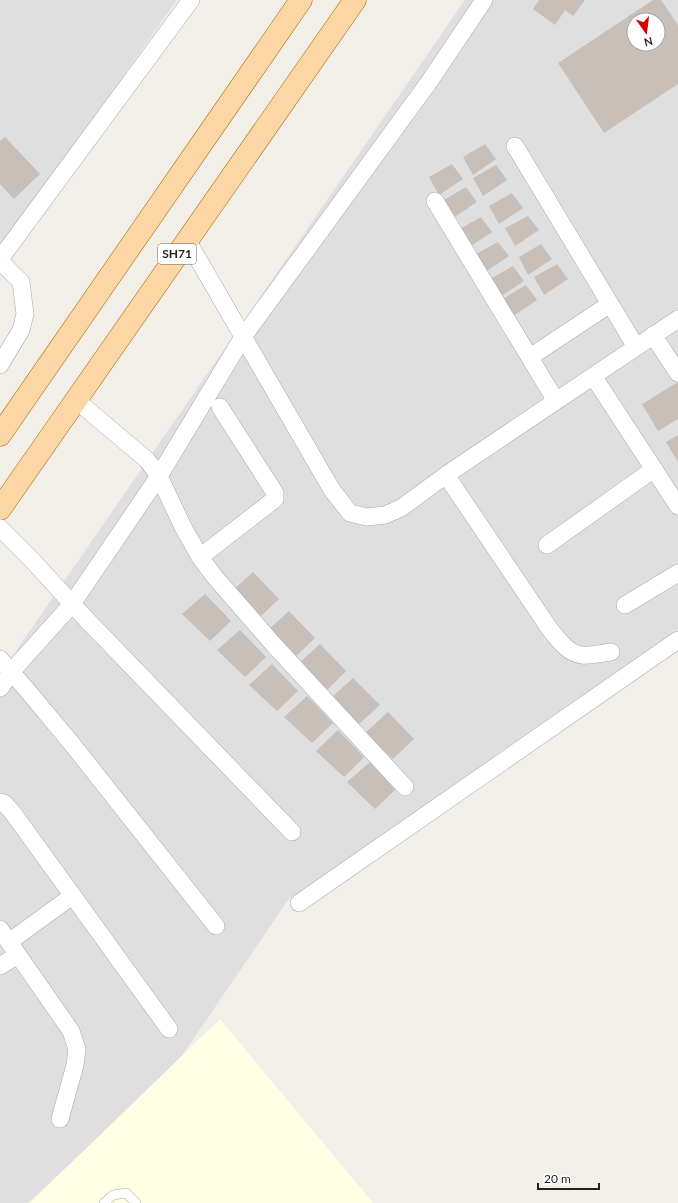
<svg xmlns="http://www.w3.org/2000/svg" width="678" height="1203" viewBox="0 0 678 1203" font-family="Lato,sans-serif">
<rect width="100%" height="100%" fill="#f2efe9"/>
<!-- residential -->
<path fill="#e0dfdf" fill-rule="evenodd" d="M 0,0 L 177,0 L 0,250 Z
M 465,0 L 678,0 L 678,629 L 288,900 L 177,1063 L 28,1203 L 0,1203 L 0,674 ZM 634,20 L 658,20 L 658,44 L 634,44 Z"/>
<!-- education -->
<path fill="#ffffe5" d="M 220,1019 L 373,1203 L 30,1203 Z"/>
<!-- building -->
<path fill="#c7bfb8" fill-rule="evenodd" d="M 539,0 L 585,0 L 573,16 L 565,10 L 555,25 L 533,9 Z
M 653,0 L 661,0 L 678,25 L 678,84 L 604,133 L 558,63 ZM 634,20 L 658,20 L 658,44 L 634,44 Z
M 5,137 L 40,174 L 14,199 L 0,184 L 0,141 Z
M 485,144 L 496,159 L 473,175 L 463,157 Z
M 452,164 L 463,179 L 439,195 L 429,177 Z
M 496,165 L 507,180 L 483,196 L 473,178 Z
M 466,187 L 477,202 L 453,218 L 444,200 Z
M 512,193 L 523,208 L 499,224 L 489,206 Z
M 528,216 L 539,230 L 515,246 L 505,228 Z
M 481,217 L 492,232 L 468,248 L 458,230 Z
M 498,242 L 509,256 L 485,272 L 476,254 Z
M 541,244 L 552,259 L 528,275 L 519,257 Z
M 557,264 L 568,279 L 544,295 L 534,277 Z
M 513,266 L 524,281 L 500,297 L 490,279 Z
M 526,285 L 537,300 L 513,316 L 504,298 Z
M 678,382 L 678,419 L 658,431 L 642,404 Z
M 678,435 L 678,462 L 666,442 Z
M 253,572 L 279,599 L 258,619 L 230,593 Z
M 205,594 L 231,621 L 210,641 L 182,614 Z
M 289,611 L 315,638 L 294,658 L 266,632 Z
M 240,630 L 266,657 L 245,677 L 217,650 Z
M 320,644 L 346,671 L 326,691 L 298,664 Z
M 272,664 L 298,691 L 277,711 L 249,685 Z
M 353,678 L 380,705 L 359,724 L 331,698 Z
M 307,696 L 333,723 L 312,743 L 284,717 Z
M 388,712 L 414,739 L 393,759 L 365,733 Z
M 338,730 L 364,757 L 344,777 L 316,751 Z
M 370,762 L 396,789 L 375,809 L 347,782 Z"/>
<g fill="none" stroke-linecap="round" stroke-linejoin="round">
<!-- lane casing -->
<g stroke="#a9a9a9" stroke-width="10">
<path id="lane" d="M 104,1203 L 113,1195 L 126,1193 L 136,1203"/>
</g>
<!-- street casing -->
<g stroke="#a9a9a9" stroke-width="18">
<path id="street" d="M 515,146 L 636,347
M 435,201 L 556,401
M 187,240 L 332,490 L 350,513 L 367,517 L 385,515 L 401,508 L 446,475 L 678,319
M 0,259 L 191,0
M 0,261 L 21,282 L 25,314 L 21,330 L 0,365
M 653,335 L 678,373
M 530,357 L 610,304
M 593,376 L 678,506
M 76,400 L 147,460 L 159,476 L 183,527 L 200,557 L 214,576 L 274,645 L 405,787
M 446,475 L 549,628 C 557,638 568,654 582,655 C 591,656 602,653 611,652
M 0,528 L 32,560 L 86,619 L 292,832
M 547,545 L 654,469
M 200,557 L 275,499 L 275,493 L 220,407
M 625,605 L 678,573
M 0,659 L 27,690 L 72,744 L 216,926
M 0,688 L 12,671 L 72,604 L 159,476 L 243,337 L 429,82 L 484,0
M 0,802 L 4,803 L 13,813 L 169,1029
M 299,903 L 678,640
M 0,929 L 71,1031 L 77,1049 L 75,1065 L 60,1119
M 9,942 L 72,896
M 0,966 L 18,955"/>
</g>
<!-- primary casing -->
<g stroke="#a06b00" stroke-width="23">
<path id="primary" d="M 0,435 L 301,0
M 0,509 L 355,0"/>
</g>
<!-- lane -->
<use href="#lane" stroke="#fff" stroke-width="9"/>
<!-- street -->
<use href="#street" stroke="#fff" stroke-width="17"/>
<!-- primary -->
<use href="#primary" stroke="#fcd6a4" stroke-width="22"/>
</g>
<g text-anchor="middle" stroke-width="4" stroke-linejoin="round" paint-order="stroke">
<!-- shield labels -->
<rect fill="#fff" stroke="#646464" stroke-width="1" x="158" y="244" width="38" height="20" rx="3"/>
<g font-size="12" font-weight="bold" fill="#222">
<text x="177" y="258">SH71</text>
</g>
</g>
<!-- north arrow -->
<g transform="translate(646 32) rotate(166)"><circle r="19" fill="#ffffff" stroke="#a7a7a7"/>
<path d="M0-3L7 15L0 10L-7 15Z" fill="#d40000"/>
<text y="-6" font-size="11" font-weight="bold" text-anchor="middle" fill="#222222">N</text>
</g>
<!-- scale -->
<path d="M538 1183v6h61v-6" fill="none" stroke="#222222" stroke-width="2"/>
<text x="544" y="1183" font-size="12" fill="#222222" stroke="#ffffff" stroke-width="3" paint-order="stroke">20 m</text>
</svg>
